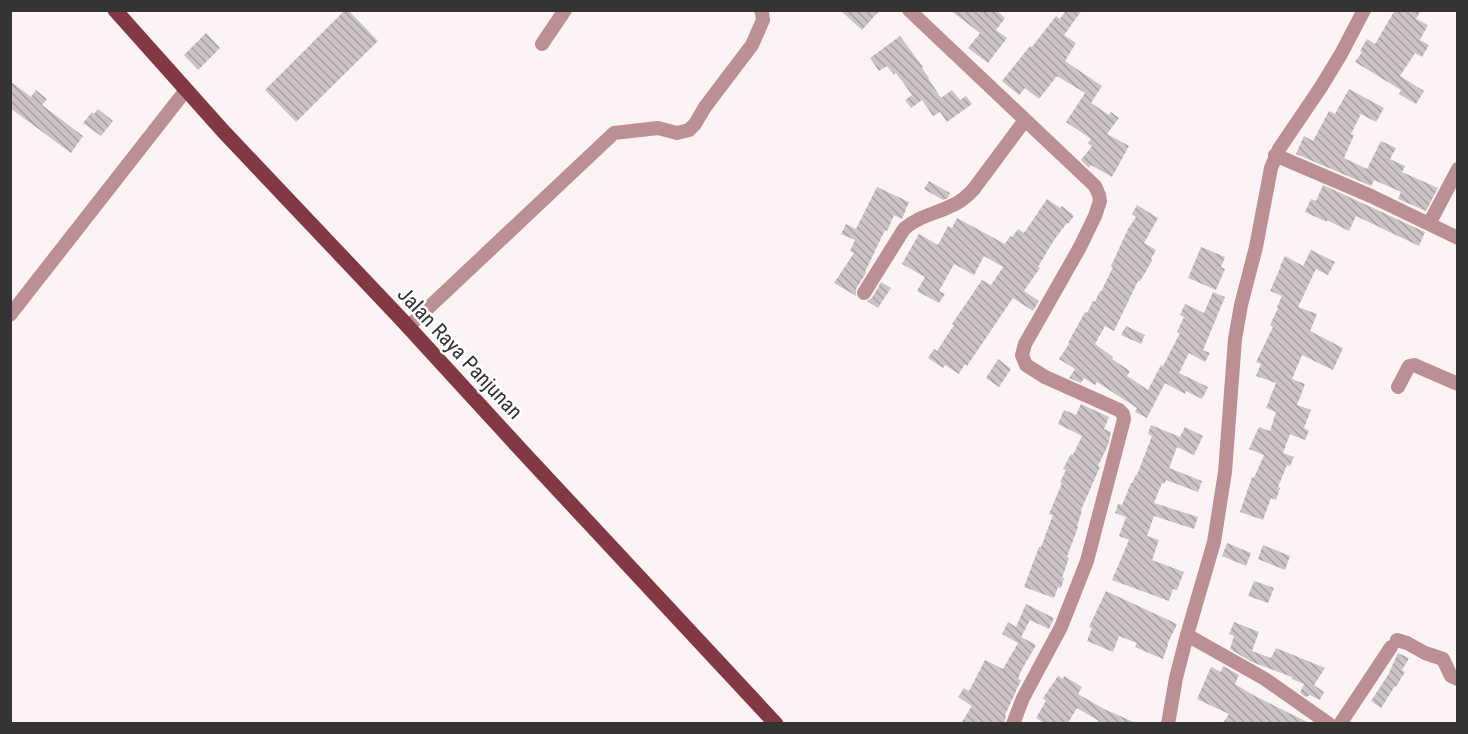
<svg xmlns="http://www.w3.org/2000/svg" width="1468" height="734" viewBox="0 0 1468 734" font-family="'Roboto Condensed',sans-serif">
<defs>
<pattern id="building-back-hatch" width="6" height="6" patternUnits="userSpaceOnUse" patternTransform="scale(1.5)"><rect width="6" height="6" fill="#ccc4c4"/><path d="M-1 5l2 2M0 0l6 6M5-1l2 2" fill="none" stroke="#a6a0a0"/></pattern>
</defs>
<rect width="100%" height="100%" fill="#fcf4f4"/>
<!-- building -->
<path fill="url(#building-back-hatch)" d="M 345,10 L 348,10 L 378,41 L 296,122 L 265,90 Z
M 840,10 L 880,10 L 862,30 Z
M 950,10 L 996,10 L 1005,18 L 996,30 L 1007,38 L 988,63 L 968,48 L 980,33 Z
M 1066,10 L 1082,10 L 1064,35 L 1076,43 L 1065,61 L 1102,86 L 1091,103 L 1109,115 L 1111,112 L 1119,118 L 1107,134 L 1129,146 L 1112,177 L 1091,165 L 1089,168 L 1081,160 L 1092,146 L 1088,143 L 1091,139 L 1066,122 L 1085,93 L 1057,76 L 1039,99 L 1025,88 L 1019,95 L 1002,81 L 1030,46 L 1032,47 L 1056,16 L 1060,19 Z
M 1395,10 L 1421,10 L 1416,19 L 1428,25 L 1420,40 L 1429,45 L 1422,57 L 1415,53 L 1400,76 L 1424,91 L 1416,104 L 1399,94 L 1401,90 L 1355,62 L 1362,52 L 1360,51 L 1367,39 L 1375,44 Z
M 206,33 L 220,48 L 198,70 L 184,55 Z
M 900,36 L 923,67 L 922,68 L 929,78 L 928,78 L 941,98 L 952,90 L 960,100 L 966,96 L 972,104 L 947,122 L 940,112 L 933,116 L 922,100 L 911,108 L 905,100 L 912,95 L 896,73 L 894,75 L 887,66 L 879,71 L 870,58 Z
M 10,81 L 31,97 L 36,90 L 47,99 L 42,105 L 83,136 L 71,153 L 10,108 Z
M 1349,89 L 1384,108 L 1376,122 L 1361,114 L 1351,134 L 1354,135 L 1344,158 L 1367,169 L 1381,141 L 1396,148 L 1390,159 L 1405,166 L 1402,172 L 1438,188 L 1426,211 L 1398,199 L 1401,192 L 1374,180 L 1371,186 L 1296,154 L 1304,136 L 1313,141 L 1329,111 L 1335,114 Z
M 98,109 L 113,121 L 101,136 L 83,123 L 92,112 L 94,114 Z
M 929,181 L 950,193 L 948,198 L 943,200 L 924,189 Z
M 1323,185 L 1425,232 L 1419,246 L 1356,216 L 1349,231 L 1327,220 L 1327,222 L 1305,212 L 1311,199 L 1316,201 Z
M 877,187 L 909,202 L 902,219 L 894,215 L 887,231 L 885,230 L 865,272 L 866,273 L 856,289 L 856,296 L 834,283 L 854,253 L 850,251 L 855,240 L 841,234 L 846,224 L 856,229 Z
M 1047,199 L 1060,208 L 1062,206 L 1074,216 L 1068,224 L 1067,223 L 1054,240 L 1038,267 L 1040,268 L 1024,291 L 1039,301 L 1033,311 L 1013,298 L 975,354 L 967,366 L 965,364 L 959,374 L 945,365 L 943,368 L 928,358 L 934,349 L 937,351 L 954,325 L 952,324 L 982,280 L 991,285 L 1003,267 L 984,256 L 974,275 L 954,264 L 939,291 L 945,294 L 939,303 L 917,291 L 925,277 L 902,264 L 919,234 L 938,245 L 948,226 L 952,228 L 957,218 L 1005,244 L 1010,236 L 1012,237 L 1018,229 L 1024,233 Z
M 1137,205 L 1158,218 L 1144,243 L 1156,250 L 1151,259 L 1152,260 L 1145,273 L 1140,281 L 1138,281 L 1114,331 L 1105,326 L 1095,344 L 1113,357 L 1112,359 L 1130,371 L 1127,376 L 1148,390 L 1161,365 L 1163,366 L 1180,333 L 1177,332 L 1184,317 L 1180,315 L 1185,304 L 1204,313 L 1213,292 L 1225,297 L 1203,350 L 1210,353 L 1205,362 L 1189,353 L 1179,373 L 1208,387 L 1202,399 L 1186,391 L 1185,394 L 1165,383 L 1147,418 L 1135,412 L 1137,408 L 1097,382 L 1095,385 L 1084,378 L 1081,383 L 1069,378 L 1075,369 L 1059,359 L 1069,344 L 1068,343 L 1085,312 L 1087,313 L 1093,301 L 1095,302 L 1100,291 L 1101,292 L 1113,267 L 1111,266 L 1128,229 L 1136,217 L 1132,214 Z
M 1201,247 L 1225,257 L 1221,267 L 1225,269 L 1216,290 L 1188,278 Z
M 1311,250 L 1335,262 L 1328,275 L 1316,269 L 1298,307 L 1317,314 L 1310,331 L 1343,348 L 1333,370 L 1302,355 L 1292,379 L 1305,384 L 1297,405 L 1311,410 L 1304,428 L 1309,431 L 1305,440 L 1290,434 L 1283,453 L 1294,457 L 1290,466 L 1287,465 L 1278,487 L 1280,488 L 1276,500 L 1271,498 L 1263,520 L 1240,512 L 1252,477 L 1254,478 L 1264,455 L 1249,449 L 1259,427 L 1270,431 L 1276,412 L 1266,408 L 1276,383 L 1256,376 L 1261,364 L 1256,362 L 1273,327 L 1270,325 L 1278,308 L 1277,307 L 1282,296 L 1270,291 L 1281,266 L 1280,266 L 1285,256 L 1303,266 Z
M 881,282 L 891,288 L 878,308 L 867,301 L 872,298 Z
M 1126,326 L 1145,335 L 1141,344 L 1121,335 Z
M 998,359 L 1011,369 L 999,387 L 986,378 Z
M 1081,404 L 1109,417 L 1104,429 L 1111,432 L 1108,445 L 1098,466 L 1100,467 L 1081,510 L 1082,511 L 1077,526 L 1078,527 L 1067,557 L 1069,558 L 1062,578 L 1064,578 L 1061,588 L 1058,587 L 1054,598 L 1024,587 L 1039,547 L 1041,547 L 1053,515 L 1049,514 L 1062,483 L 1060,482 L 1066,470 L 1063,469 L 1071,454 L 1073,455 L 1082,436 L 1058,424 L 1064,410 L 1076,415 Z
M 1151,425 L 1180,437 L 1185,427 L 1203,436 L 1194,455 L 1177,447 L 1169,468 L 1202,481 L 1198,492 L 1166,480 L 1164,484 L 1162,483 L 1154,503 L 1198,517 L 1194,529 L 1154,516 L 1147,536 L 1159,540 L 1152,560 L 1184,572 L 1177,590 L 1173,589 L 1169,601 L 1112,580 L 1129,540 L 1119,536 L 1126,517 L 1115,513 L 1118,504 L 1122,505 L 1131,483 L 1132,483 L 1136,475 L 1137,475 L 1152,436 L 1148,434 Z
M 1227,543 L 1251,553 L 1246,566 L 1222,556 Z
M 1263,545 L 1290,556 L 1285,570 L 1258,559 Z
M 1254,581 L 1274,588 L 1268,603 L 1248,596 Z
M 1106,591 L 1177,624 L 1167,645 L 1168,645 L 1163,659 L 1135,647 L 1137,643 L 1119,636 L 1113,652 L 1087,641 L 1092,628 L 1089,627 Z
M 1026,604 L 1054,618 L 1049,629 L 1030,620 L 1020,639 L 1021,637 L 1036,645 L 1021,671 L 1018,679 L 1021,680 L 1005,715 L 1006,716 L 1004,723 L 961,723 L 972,706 L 958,697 L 964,688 L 969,691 L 985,660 L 1003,669 L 1018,643 L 1002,634 L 1008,622 L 1016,627 Z
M 1234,622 L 1259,632 L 1252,651 L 1271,658 L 1276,648 L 1325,668 L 1314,685 L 1324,692 L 1320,700 L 1310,695 L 1306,697 L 1300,693 L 1304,684 L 1292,679 L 1292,677 L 1252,662 L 1230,649 L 1234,636 L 1229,634 Z
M 1398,653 L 1409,658 L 1402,670 L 1405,672 L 1396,687 L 1395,686 L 1381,708 L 1371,701 L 1388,675 Z
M 1223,666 L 1239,675 L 1235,684 L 1253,695 L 1309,723 L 1223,723 L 1229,714 L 1197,699 L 1211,667 L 1221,672 Z
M 1058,676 L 1063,679 L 1064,676 L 1082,687 L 1078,694 L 1104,709 L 1136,723 L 1098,723 L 1099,721 L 1077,708 L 1068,723 L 1044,723 L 1036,718 L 1046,701 L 1043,698 Z"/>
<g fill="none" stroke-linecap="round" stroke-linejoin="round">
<!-- minor -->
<path stroke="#bc8f94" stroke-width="14" d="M 909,10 L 1095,186 L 1099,195 L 1100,201 L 1095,216 L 1080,247 L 1025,344 L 1022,355 L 1026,365 L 1045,377 L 1119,410 L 1123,414 L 1124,419 L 1087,561 L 1061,627 L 1023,698 L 1013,724
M 542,44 L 565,10
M 1275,155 L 1371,196 L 1458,238
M 1429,224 L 1458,169
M 864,293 L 904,229 C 918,216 936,214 953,205 C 961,202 967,196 973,190 L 1025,120
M 10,315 L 186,90
M 408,327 L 614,133 L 658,128 L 677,133 L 689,130 L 695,124 L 705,107 L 752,45 L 763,20 L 762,13 L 761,10
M 1398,387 L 1409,366 L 1414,365 L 1458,384
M 1187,635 L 1265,679 L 1329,724
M 1397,640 L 1407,643 L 1425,653 L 1443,659 L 1451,676 L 1458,679
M 1168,724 L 1176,678 L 1187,635 L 1214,542 L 1225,472 L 1235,339 L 1241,305 L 1256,247 L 1271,168 L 1279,149 L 1321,87 L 1341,54 L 1364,10
M 1340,724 L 1391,647"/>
<!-- major -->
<path stroke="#833846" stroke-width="15" d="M 115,10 L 223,131 L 402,320 L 521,450 L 776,724"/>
</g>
<g text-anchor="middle" stroke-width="5" stroke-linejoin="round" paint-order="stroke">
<!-- street labels -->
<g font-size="21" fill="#363333" stroke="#fff">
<text transform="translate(460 353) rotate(47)" y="7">Jalan Raya Panjunan</text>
</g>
</g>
<!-- border -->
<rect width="1468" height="734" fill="none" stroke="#363333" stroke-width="24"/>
</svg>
